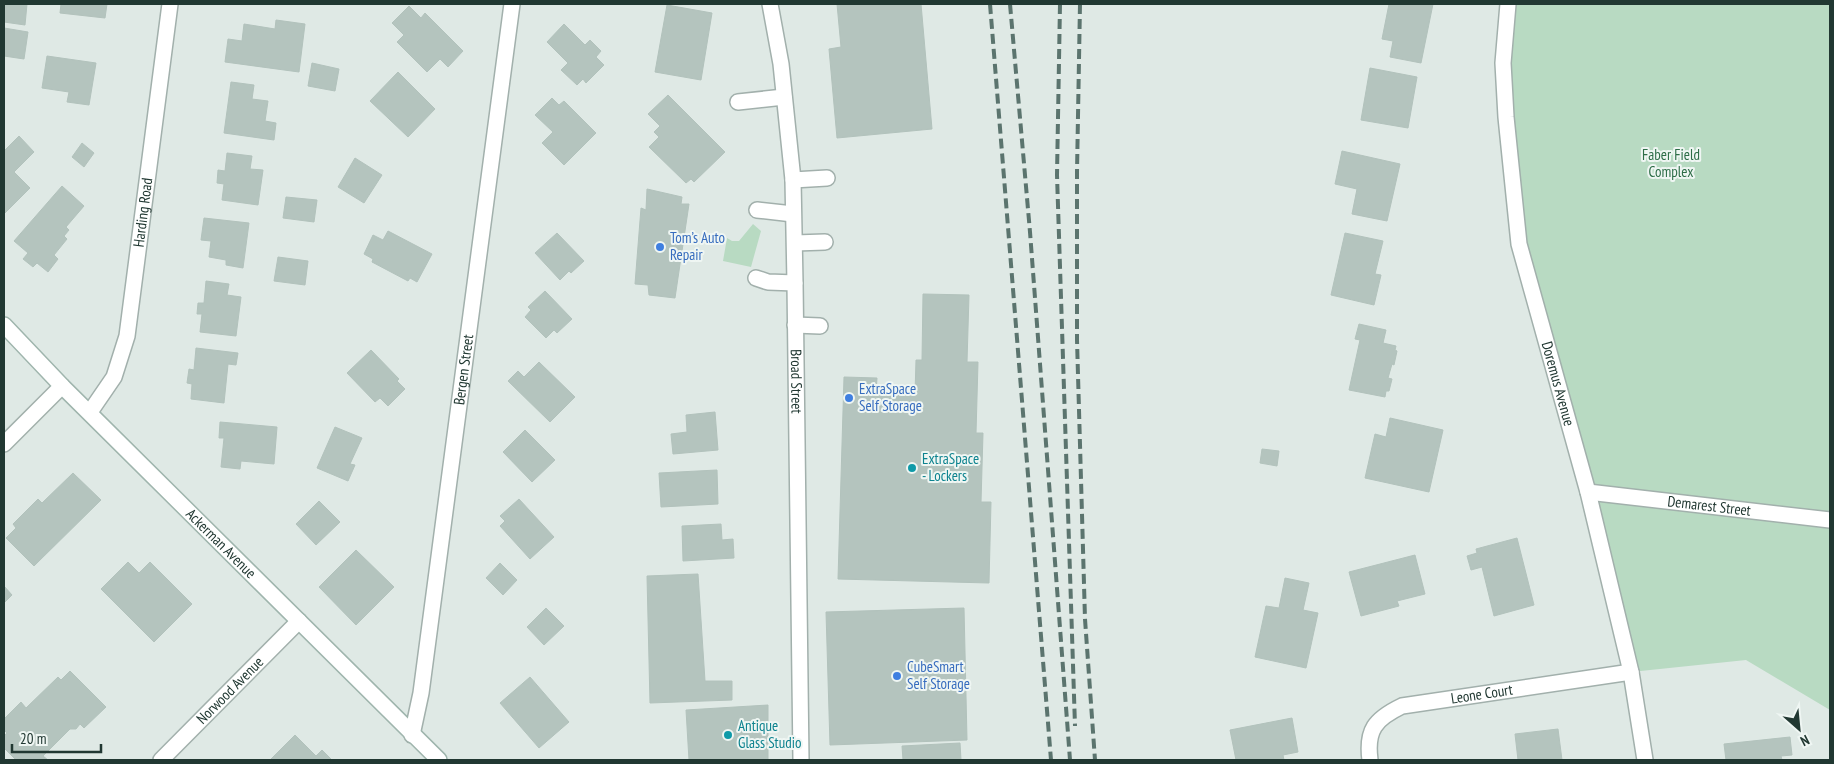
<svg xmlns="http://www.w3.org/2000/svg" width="1834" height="764" viewBox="0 0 1834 764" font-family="'PT Sans Narrow',sans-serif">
<rect width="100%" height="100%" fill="#dfe9e5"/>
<!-- green -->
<path fill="#b8dac2" d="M 1508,4 L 1830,4 L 1830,710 L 1746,660 L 1631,672 L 1519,244 L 1506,117 Z
M 753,224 L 761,231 L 751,267 L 723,261 L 727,238 L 732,241 L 739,241 Z"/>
<!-- building -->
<path fill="#b4c4be" stroke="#b2c2bc" d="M 4,4 L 27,4 L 25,25 L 4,22 Z
M 61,4 L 107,4 L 105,18 L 60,13 Z
M 837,4 L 921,4 L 932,129 L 837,138 L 829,49 L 841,47 Z
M 1389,4 L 1433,4 L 1421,63 L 1390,57 L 1393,41 L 1382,39 Z
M 667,5 L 712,13 L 701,80 L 655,72 Z
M 409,6 L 421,18 L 425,13 L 463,51 L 448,67 L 440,59 L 427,72 L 397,42 L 404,35 L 392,23 Z
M 276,20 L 305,24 L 299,72 L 225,62 L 228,39 L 242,41 L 244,24 L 275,29 Z
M 564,24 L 585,45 L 590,40 L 601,51 L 596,57 L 604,65 L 586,83 L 583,79 L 577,85 L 561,70 L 568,63 L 547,42 Z
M 4,28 L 28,32 L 24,59 L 4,56 Z
M 47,56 L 96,63 L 89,105 L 67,102 L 69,92 L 42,88 Z
M 312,63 L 339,69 L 335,91 L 308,86 Z
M 1370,68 L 1417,77 L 1408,128 L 1361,120 Z
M 398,72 L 435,109 L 408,137 L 370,101 Z
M 231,82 L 254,85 L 252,99 L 268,101 L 265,121 L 276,123 L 274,140 L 224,133 Z
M 668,95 L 725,152 L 694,182 L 691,179 L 686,183 L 649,147 L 659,137 L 654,132 L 660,126 L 648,114 Z
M 552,98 L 559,105 L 564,101 L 596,133 L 564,165 L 542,143 L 553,132 L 535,115 Z
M 19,136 L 34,152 L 14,172 L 30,188 L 4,214 L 4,151 Z
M 82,143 L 94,153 L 84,167 L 72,157 Z
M 1342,151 L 1400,164 L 1387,221 L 1352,214 L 1357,189 L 1335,184 Z
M 227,153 L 252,156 L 250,169 L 263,170 L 258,205 L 222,200 L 224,184 L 217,183 L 218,170 L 225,171 Z
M 355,158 L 382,175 L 364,203 L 338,187 Z
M 62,186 L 84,206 L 66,227 L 69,230 L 64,236 L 67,239 L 54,255 L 58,259 L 48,272 L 37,263 L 33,267 L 23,259 L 28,253 L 14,241 Z
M 647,189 L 682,197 L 681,204 L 689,204 L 675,298 L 649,295 L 648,285 L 635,284 L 641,208 L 646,210 Z
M 286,197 L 317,200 L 314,222 L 283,218 Z
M 204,218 L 249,223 L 243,268 L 226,265 L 226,260 L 209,257 L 211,241 L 201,240 Z
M 388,231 L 432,254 L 417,282 L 410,278 L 408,281 L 372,262 L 373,259 L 364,254 L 373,235 L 383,240 Z
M 557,233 L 584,261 L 571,273 L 569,271 L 560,280 L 535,253 Z
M 1345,233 L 1383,241 L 1375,274 L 1381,275 L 1374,305 L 1331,295 Z
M 278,257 L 308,261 L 305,285 L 274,281 Z
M 206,281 L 229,284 L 227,295 L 241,297 L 236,336 L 200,332 L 202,314 L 197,314 L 198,303 L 204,303 Z
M 545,291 L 572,319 L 557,333 L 554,330 L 546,338 L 525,317 L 531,310 L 528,307 Z
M 923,294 L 969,295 L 967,362 L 978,362 L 976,433 L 983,433 L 981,502 L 991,502 L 989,583 L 838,579 L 844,377 L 877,378 L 876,393 L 915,394 L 916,360 L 922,360 Z
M 1359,324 L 1386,330 L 1383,343 L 1396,346 L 1395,350 L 1397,351 L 1394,365 L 1392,364 L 1388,378 L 1392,379 L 1389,391 L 1386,391 L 1385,397 L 1349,390 L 1360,340 L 1355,339 Z
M 196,348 L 238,353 L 236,365 L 228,364 L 224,403 L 191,399 L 192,384 L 187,383 L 189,369 L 194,370 Z
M 371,350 L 399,379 L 397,381 L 405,389 L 388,406 L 380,398 L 375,402 L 347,373 Z
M 539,362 L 575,397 L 550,422 L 508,381 L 518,371 L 524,377 Z
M 715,412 L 718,450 L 673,454 L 671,434 L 687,432 L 686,415 Z
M 1390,418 L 1443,430 L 1429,492 L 1365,478 L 1375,434 L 1386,437 Z
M 220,422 L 277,427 L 274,464 L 241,461 L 240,469 L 221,467 L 224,438 L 219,438 Z
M 335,427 L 362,438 L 350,464 L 355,465 L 348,481 L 317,468 Z
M 525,430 L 555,460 L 532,482 L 503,452 Z
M 1262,449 L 1279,451 L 1277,466 L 1260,463 Z
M 717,470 L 718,504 L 661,507 L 659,473 Z
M 73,473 L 101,500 L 34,566 L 6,538 L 16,528 L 13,524 L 38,499 L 42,503 Z
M 519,499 L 554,537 L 530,559 L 500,526 L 505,521 L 500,516 Z
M 319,501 L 340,522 L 316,545 L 296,524 Z
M 721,524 L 722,540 L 733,539 L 734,558 L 683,561 L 682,526 Z
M 1517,538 L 1534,605 L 1494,616 L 1482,567 L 1471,570 L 1467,556 L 1477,553 L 1476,549 Z
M 356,550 L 394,587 L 356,625 L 319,587 Z
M 1415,555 L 1425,594 L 1397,601 L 1399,606 L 1361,616 L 1349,572 Z
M 128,562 L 139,573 L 150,562 L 192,604 L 154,642 L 101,589 Z
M 500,563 L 517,580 L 503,595 L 486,578 Z
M 698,574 L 705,681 L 732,681 L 732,700 L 650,703 L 647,576 Z
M 1285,578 L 1309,583 L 1303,610 L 1318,613 L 1306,668 L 1255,657 L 1266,606 L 1279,608 Z
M 4,586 L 12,595 L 4,603 Z
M 546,608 L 564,626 L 544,645 L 527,627 Z
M 964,608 L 967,740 L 830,745 L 826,612 Z
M 70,671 L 106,707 L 84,728 L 80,724 L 76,729 L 70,729 L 43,756 L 48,760 L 16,760 L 4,748 L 4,736 L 7,733 L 4,730 L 4,719 L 21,702 L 26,708 L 58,677 L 61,680 Z
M 530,677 L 569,722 L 539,748 L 500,703 Z
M 768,705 L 768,760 L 689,760 L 686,710 Z
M 1292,718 L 1298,752 L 1283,755 L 1284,760 L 1236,760 L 1230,730 Z
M 1558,729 L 1562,760 L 1518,760 L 1515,734 Z
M 295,735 L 316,756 L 322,750 L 332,760 L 270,760 Z
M 1790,737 L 1792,755 L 1781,756 L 1782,760 L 1726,760 L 1724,744 Z
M 960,743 L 961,760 L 903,760 L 902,746 Z"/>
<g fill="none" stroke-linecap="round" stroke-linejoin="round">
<!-- lane casing -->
<g stroke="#a2b0ac" stroke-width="18">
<path id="lane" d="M 738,102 L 784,97
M 793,180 L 827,178
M 757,210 L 793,214
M 795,243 L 825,242
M 756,278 L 768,282 L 795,283
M 795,325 L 820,326"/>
</g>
<!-- street casing -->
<g stroke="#a2b0ac" stroke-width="18">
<g id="street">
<path id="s1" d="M 770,4 L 781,64 L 793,180 L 795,283 L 801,760"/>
<path id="s2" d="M 1508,4 L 1503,63 L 1506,117 L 1519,244 L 1588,492 L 1631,672 L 1645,760"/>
<path id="s3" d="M 90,412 L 114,377 L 127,336 L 170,4"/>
<path d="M 4,444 L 62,386"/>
<path id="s4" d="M 1588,492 L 1830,520"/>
<path id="s5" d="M 412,735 L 421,693 L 512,4"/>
<path id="s6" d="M 161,760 L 299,621"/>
<path id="s7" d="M 1370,760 C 1366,730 1375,719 1402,706 L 1631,672"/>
</g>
</g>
<!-- secondary casing -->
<g stroke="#9fb5ad" stroke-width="18">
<g id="secondary">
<path id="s8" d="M 4,325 L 62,386 L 439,760"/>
</g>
</g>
<!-- lane -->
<use href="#lane" stroke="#fff" stroke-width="15"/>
<!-- street -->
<use href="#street" stroke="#fff" stroke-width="15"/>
<!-- secondary -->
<use href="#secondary" stroke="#fff" stroke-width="15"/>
<!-- rail -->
<path stroke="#5b746e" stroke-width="4" stroke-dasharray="10 5" stroke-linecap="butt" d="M 990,4 L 1051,760
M 1010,4 L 1030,232 L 1070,760
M 1060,4 L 1057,175 L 1075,726
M 1080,4 L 1077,172 L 1077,340 L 1085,619 L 1095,760"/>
</g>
<!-- markers -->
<g fill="#3f7fe0" stroke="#eff6f3" stroke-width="2">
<circle cx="660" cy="247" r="5"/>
<circle cx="849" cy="398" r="5"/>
<circle cx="897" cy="676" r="5"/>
</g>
<g fill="#0f9aa8" stroke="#eff6f3" stroke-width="2">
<circle cx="912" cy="468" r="5"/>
<circle cx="728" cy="735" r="5"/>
</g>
<g text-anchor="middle" stroke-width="4" stroke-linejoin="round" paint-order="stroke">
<!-- park labels -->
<g font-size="15" fill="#2d6d47" stroke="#eff6f3">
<text x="1671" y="160">Faber Field<tspan x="1671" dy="17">Complex</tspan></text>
</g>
<!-- street labels -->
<g font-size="15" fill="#213832" stroke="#eff6f3">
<text dy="5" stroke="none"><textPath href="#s3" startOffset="210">Harding Road</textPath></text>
<text dy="5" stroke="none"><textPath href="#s5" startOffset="369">Bergen Street</textPath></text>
<text dy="5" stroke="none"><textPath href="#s1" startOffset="379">Broad Street</textPath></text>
<text dy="5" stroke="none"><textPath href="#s2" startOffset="386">Doremus Avenue</textPath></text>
<text dy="5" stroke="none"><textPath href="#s4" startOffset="122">Demarest Street</textPath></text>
<text dy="5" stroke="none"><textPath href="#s8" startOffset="308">Ackerman Avenue</textPath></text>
<text dy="5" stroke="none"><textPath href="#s6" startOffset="98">Norwood Avenue</textPath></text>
<text dy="5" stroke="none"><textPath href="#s7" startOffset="150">Leone Court</textPath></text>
</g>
<!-- shop labels -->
<g font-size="15" fill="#366cbe" stroke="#eff6f3" text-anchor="start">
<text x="670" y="243">Tom’s Auto<tspan x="670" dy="17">Repair</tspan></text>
<text x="859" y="394">ExtraSpace<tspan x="859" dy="17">Self Storage</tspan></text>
<text x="907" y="672">CubeSmart<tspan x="907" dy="17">Self Storage</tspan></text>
</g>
<!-- culture labels -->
<g font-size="15" fill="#0d838f" stroke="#eff6f3" text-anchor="start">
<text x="922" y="464">ExtraSpace<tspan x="922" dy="17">- Lockers</tspan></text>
<text x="738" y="731">Antique<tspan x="738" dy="17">Glass Studio</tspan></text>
</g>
</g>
<!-- border -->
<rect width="1834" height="764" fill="none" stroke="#213832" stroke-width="10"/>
<!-- north arrow -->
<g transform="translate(1799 729) rotate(153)" stroke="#eff6f3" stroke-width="4" paint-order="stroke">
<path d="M0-4L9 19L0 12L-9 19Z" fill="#213832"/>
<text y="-8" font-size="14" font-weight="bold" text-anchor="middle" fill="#213832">N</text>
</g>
<!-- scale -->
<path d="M12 744v8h89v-8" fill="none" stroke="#213832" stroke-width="2.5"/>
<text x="20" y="744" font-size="15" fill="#213832" stroke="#eff6f3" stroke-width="4" paint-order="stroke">20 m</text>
</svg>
